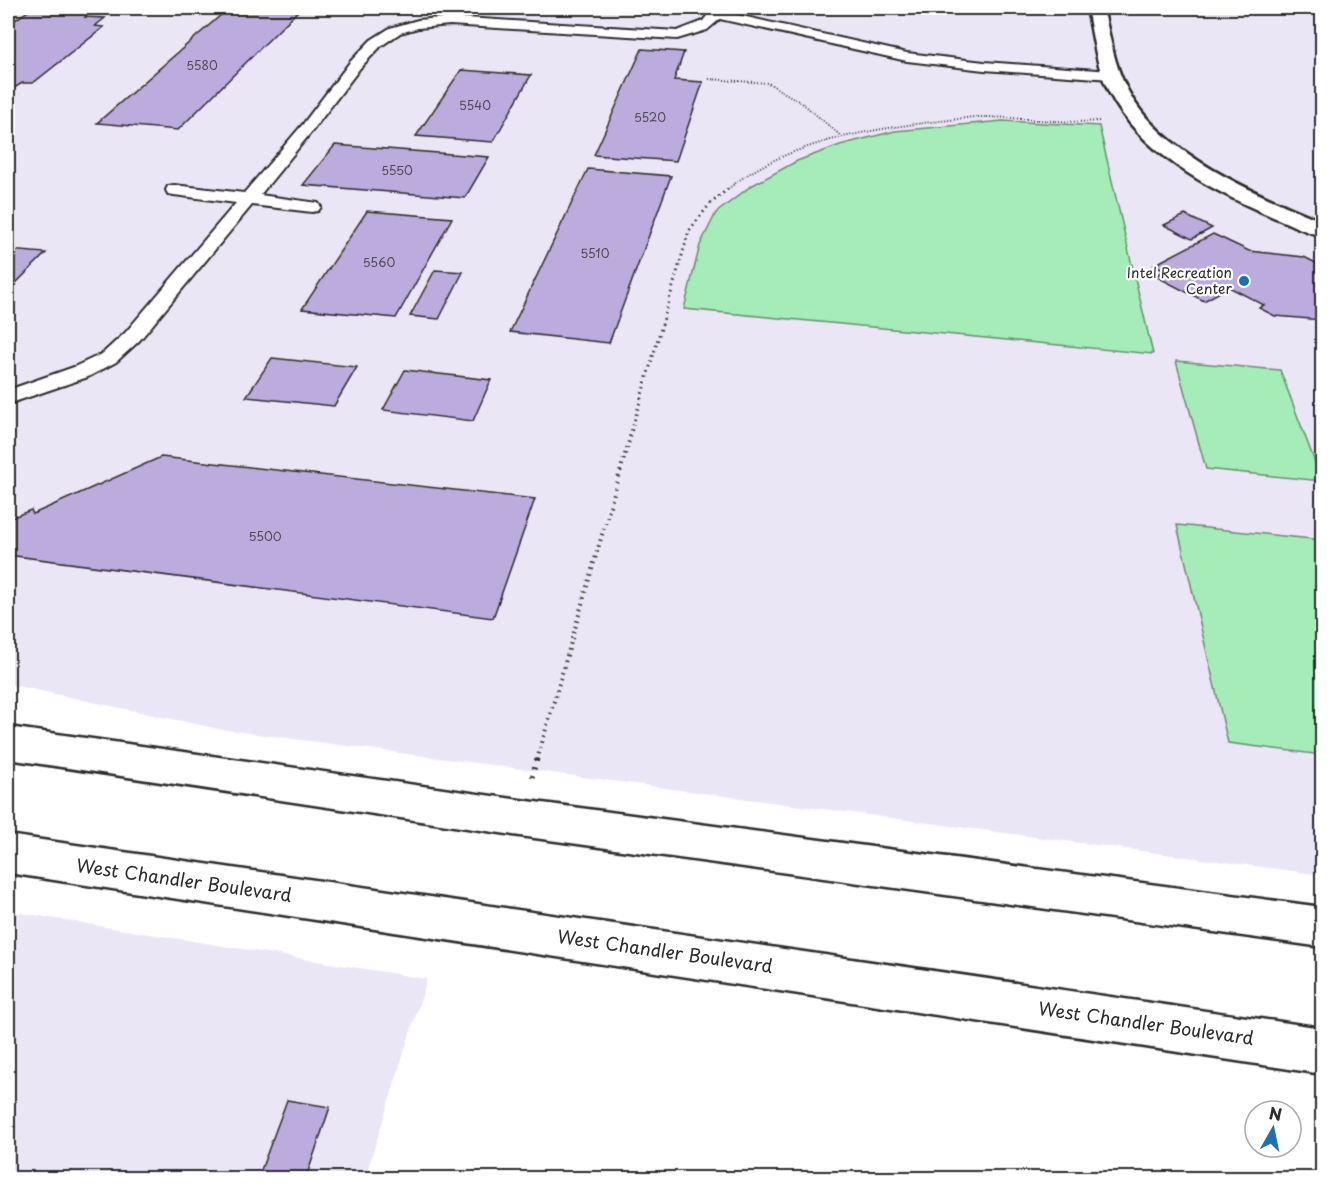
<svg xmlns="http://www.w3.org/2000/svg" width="1330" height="1186" viewBox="0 0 1330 1186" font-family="'Playpen Sans',sans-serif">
<rect width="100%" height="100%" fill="#fff"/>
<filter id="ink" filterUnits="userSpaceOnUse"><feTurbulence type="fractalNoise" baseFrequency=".0167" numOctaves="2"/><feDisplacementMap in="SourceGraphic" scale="12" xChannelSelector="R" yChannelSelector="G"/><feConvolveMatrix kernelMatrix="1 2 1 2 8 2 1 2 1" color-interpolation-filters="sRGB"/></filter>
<g filter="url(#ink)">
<!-- built -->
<path fill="#ebe6f5" d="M 8,8 L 1322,8 L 1322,875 L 219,729 L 8,684 Z
M 8,911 L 427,979 L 365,1178 L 8,1178 Z"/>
<!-- green -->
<path fill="#a5ecb9" stroke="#688c72" stroke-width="1.5" d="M 1003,121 L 1099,126 L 1153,354 L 684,309 L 700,245 L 716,213 L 751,186 L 797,161 L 840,145 L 895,131 Z
M 1176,361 L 1280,370 L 1322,481 L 1206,469 Z
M 1177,525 L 1322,540 L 1322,755 L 1228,743 Z"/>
<!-- building -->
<path fill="#bbacdd" stroke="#2b2b2b" stroke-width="1.5" d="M 63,8 L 79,8 L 74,12 L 90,13 L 85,17 L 105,18 L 95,26 L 104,27 L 33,83 L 22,83 L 8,92 L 8,25 L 31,9 L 59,10 Z
M 229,8 L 301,8 L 178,130 L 97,123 Z
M 642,49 L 684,52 L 674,80 L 703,82 L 676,161 L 594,155 Z
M 461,70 L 531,75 L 493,142 L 416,136 Z
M 335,145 L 489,157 L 465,198 L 303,185 Z
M 588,169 L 671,176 L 609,343 L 510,332 Z
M 367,211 L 452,218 L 396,318 L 302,309 Z
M 1185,215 L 1212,228 L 1192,239 L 1164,225 Z
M 1213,234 L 1249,251 L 1304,257 L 1322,266 L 1322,320 L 1275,316 L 1259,308 L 1264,305 L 1229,287 L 1204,301 L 1155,276 L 1166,270 L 1154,265 Z
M 8,250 L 46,253 L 8,291 Z
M 435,270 L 463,272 L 439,319 L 410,316 Z
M 272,358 L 357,367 L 334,406 L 246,397 Z
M 405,370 L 491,380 L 473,421 L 383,410 Z
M 161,457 L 535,499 L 493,618 L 8,555 L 8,519 L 31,510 L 33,514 Z
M 287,1100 L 330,1107 L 306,1178 L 258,1178 Z"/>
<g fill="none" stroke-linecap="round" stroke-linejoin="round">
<!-- service casing -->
<g stroke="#2b2b2b" stroke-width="4">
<path id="service" d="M 713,8 L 725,8 L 724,12 L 907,53 L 984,62 L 1111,71 L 1118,75 L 1111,79 L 984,70 L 907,61 L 720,19 L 707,30 L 677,39 L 450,25 L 418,28 L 400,33 L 381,46 L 360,68 L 313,130 L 260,195 L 318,203 L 321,207 L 318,211 L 312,212 L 252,205 L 139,341 L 116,362 L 88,377 L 8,404 L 8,390 L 74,367 L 102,354 L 125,333 L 236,203 L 174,195 L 168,194 L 166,190 L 168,186 L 174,185 L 244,193 L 303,124 L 350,62 L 371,40 L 390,28 L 418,20 L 450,17 L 677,31 L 703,21 Z"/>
</g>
<!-- minor casing -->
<g stroke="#2b2b2b" stroke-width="5">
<path id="minor" d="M 1087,8 L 1103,8 C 1110,36 1114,66 1128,91 C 1160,154 1260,196 1322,221 L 1322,236 C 1305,232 1288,223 1271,216 C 1211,190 1140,153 1109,92 C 1096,66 1093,36 1087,8 Z"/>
</g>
<!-- secondary casing -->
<g stroke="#2b2b2b" stroke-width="5">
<path id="secondary" d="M 8,727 L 520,800 L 1322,907 L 1322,947 L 520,836 L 8,759 Z
M 8,835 L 1322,1028 L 1322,1074 L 8,873 Z"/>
</g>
<!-- path-far3 -->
<path stroke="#2b2b2b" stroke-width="2" stroke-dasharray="1 2" stroke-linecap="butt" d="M 709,79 L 768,83 L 802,103 L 841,136
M 728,189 C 782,143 871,129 940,121 C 953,120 967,117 981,117 C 1021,117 1060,124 1100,121"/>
<!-- path-far2 -->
<path stroke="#2b2b2b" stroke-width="3" stroke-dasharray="1.5 4" stroke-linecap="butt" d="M 630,436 L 689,231 L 709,205 L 730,187"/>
<!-- path-far1 -->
<path stroke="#2b2b2b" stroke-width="4" stroke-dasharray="1.5 4.5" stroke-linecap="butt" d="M 537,760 L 631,434"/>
<!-- path -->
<path stroke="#2b2b2b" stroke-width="5" stroke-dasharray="2 6" stroke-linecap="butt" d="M 532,777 L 537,759"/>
<!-- service -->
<use href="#service" fill="#fff" fill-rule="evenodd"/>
<!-- minor -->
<use href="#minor" fill="#fff" fill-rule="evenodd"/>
<!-- secondary -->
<use href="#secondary" fill="#fff" fill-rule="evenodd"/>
</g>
</g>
<!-- markers -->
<circle fill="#1f6fb2" stroke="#fff" stroke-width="2" cx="1244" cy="281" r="6"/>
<g text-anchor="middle" stroke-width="4.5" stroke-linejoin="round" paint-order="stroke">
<!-- number labels -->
<g font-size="12" fill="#4f4b58">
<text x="202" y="70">5580</text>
<text x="475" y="110">5540</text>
<text x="650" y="122">5520</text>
<text x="397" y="175">5550</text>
<text x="595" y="258">5510</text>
<text x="379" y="267">5560</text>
<text x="265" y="541">5500</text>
</g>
<!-- far-poi labels -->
<g font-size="14" fill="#2b2b2b" stroke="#fff" text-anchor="end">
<text x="1232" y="278">Intel Recreation<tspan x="1232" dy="16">Center</tspan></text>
</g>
<!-- near-street labels -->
<g font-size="18" fill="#2b2b2b" stroke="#fff">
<text transform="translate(184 881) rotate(8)" y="6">West Chandler Boulevard</text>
<text transform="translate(665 952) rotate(8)" y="6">West Chandler Boulevard</text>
<text transform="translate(1146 1024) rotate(8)" y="6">West Chandler Boulevard</text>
</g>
</g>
<!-- margin -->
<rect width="1330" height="1186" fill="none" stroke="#fff" stroke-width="30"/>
<rect x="15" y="15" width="1300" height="1156" fill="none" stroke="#2b2b2b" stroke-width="2" filter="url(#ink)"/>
<!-- north arrow -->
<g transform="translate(1273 1129) rotate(9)"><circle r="28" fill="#ffffff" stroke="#aaaaaa" stroke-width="1.5"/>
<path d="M0-4.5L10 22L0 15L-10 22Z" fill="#1f6fb2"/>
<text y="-9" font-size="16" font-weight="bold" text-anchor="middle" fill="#2b2b2b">N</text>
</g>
</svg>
